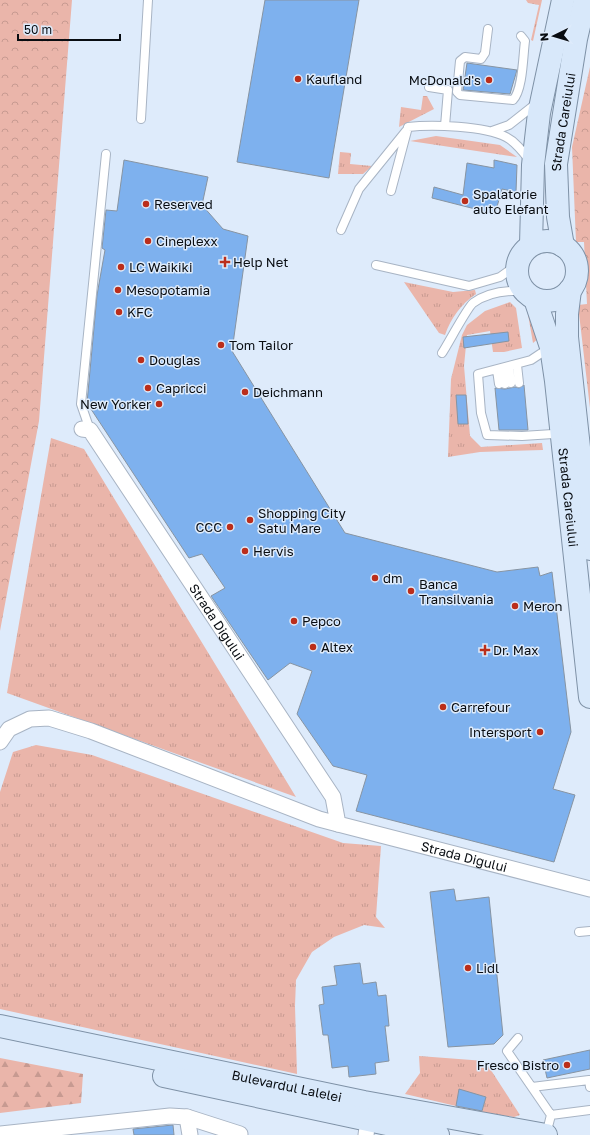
<svg xmlns="http://www.w3.org/2000/svg" width="590" height="1135" viewBox="0 0 590 1135" font-family="'Golos Text',sans-serif">
<defs>
<pattern id="grass-tufts" width="24" height="20" patternUnits="userSpaceOnUse"><rect width="24" height="20" fill="#eab5aa"/><path d="M3 7l-1-3M5 7V3M7 7l1-3M15 17l-1-3M17 17v-4M19 17l1-3" fill="none" stroke="#c79a91"/></pattern>
<pattern id="forest-firs" width="22" height="20" patternUnits="userSpaceOnUse"><rect width="22" height="20" fill="#eab5aa"/><path d="M5 1l3.5 6h-7zM16 11l3.5 6h-7z" fill="#c79a91"/></pattern>
<pattern id="park-crowns" width="20" height="18" patternUnits="userSpaceOnUse"><rect width="20" height="18" fill="#eab5aa"/><path d="M2 6a3 3 0 1 1 6 0M12 15a3 3 0 1 1 6 0" fill="none" stroke="#c79a91"/></pattern>
</defs>
<rect width="100%" height="100%" fill="#deebfb"/>
<!-- grass -->
<path fill="url(#grass-tufts)" d="M 542,0 L 533,41 L 531,40 L 539,5 L 528,3 L 526,0 Z
M 423,96 L 427,96 L 434,109 L 399,127 L 401,107 L 421,110 Z
M 436,136 L 500,145 L 517,157 L 410,141 Z
M 340,152 L 351,153 L 350,164 L 372,166 L 363,174 L 338,174 Z
M 404,282 L 453,292 L 475,290 L 476,294 C 461,304 451,318 445,335 L 439,333 Z
M 510,302 L 516,308 L 522,348 L 504,352 L 493,352 L 490,331 L 467,335 L 464,366 L 470,436 L 481,447 L 542,443 L 543,450 L 480,452 L 448,457 L 451,379 L 462,335 L 467,325 L 485,311 Z
M 526,303 L 539,338 L 533,343 Z
M 51,438 L 84,449 L 296,797 L 7,693 Z
M 36,745 L 92,755 L 343,843 L 381,846 L 376,917 L 385,928 L 364,925 L 334,937 L 312,952 L 296,980 L 295,1006 L 297,1074 L 0,1009 L 0,792 L 13,752 Z
M 419,1056 L 485,1061 L 520,1115 L 514,1117 L 482,1112 L 486,1097 L 459,1090 L 456,1106 L 405,1094 L 420,1073 Z"/>
<!-- forest -->
<path fill="url(#forest-firs)" d="M 0,1058 L 83,1074 L 81,1103 L 0,1113 Z"/>
<!-- park -->
<path fill="url(#park-crowns)" d="M 0,0 L 72,0 L 39,421 L 0,631 Z
M 590,67 L 590,408 L 578,305 L 587,304 L 584,242 L 576,242 L 572,147 Z"/>
<!-- building -->
<path fill="#7eb1ee" stroke="#8794a2" d="M 265,0 L 359,0 L 329,178 L 237,162 Z
M 467,63 L 517,70 L 510,94 L 463,90 Z
M 124,160 L 208,177 L 202,205 L 223,229 L 248,236 L 232,351 L 345,533 L 497,572 L 538,567 L 540,576 L 552,572 L 571,732 L 553,789 L 575,795 L 554,862 L 356,811 L 367,775 L 333,766 L 297,714 L 312,671 L 290,663 L 268,680 L 211,596 L 225,588 L 202,554 L 189,558 L 87,403 L 97,295 L 105,250 L 102,248 L 106,210 L 117,211 Z
M 494,160 L 517,165 L 516,192 L 502,189 L 495,214 L 432,198 L 434,187 L 463,195 L 467,163 L 494,168 Z
M 508,332 L 509,341 L 464,348 L 463,337 Z
M 524,385 L 528,430 L 499,430 L 495,388 L 505,389 L 515,387 L 519,388 Z
M 456,395 L 466,395 L 468,424 L 458,424 Z
M 454,889 L 456,901 L 489,897 L 503,1035 L 494,1044 L 448,1047 L 430,892 Z
M 360,963 L 363,984 L 376,982 L 378,996 L 386,995 L 389,1026 L 385,1026 L 389,1061 L 375,1063 L 376,1074 L 349,1077 L 348,1066 L 332,1068 L 328,1035 L 323,1035 L 319,1005 L 324,1004 L 322,987 L 337,985 L 334,966 Z
M 590,1050 L 590,1069 L 547,1078 L 543,1060 Z
M 459,1089 L 486,1097 L 482,1111 L 456,1106 Z
M 173,1125 L 174,1135 L 134,1135 L 133,1129 Z"/>
<g fill="none" stroke-linecap="round" stroke-linejoin="round">
<!-- service casing -->
<g stroke="#a8b4c4" stroke-width="10">
<path id="service" d="M 488,29 L 485,53 L 481,59 L 465,57 L 460,61 L 457,92 L 460,95 L 513,100 C 523,90 523,55 525,41 L 521,36
M 429,87 L 448,90 L 445,126
M 141,119 L 148,0
M 492,131 L 509,125 L 537,103
M 391,191 L 408,127 C 432,124 485,126 506,137 C 516,142 523,152 530,161
M 341,230 L 359,189 L 406,131
M 376,265 L 469,286 L 500,277 L 517,265
M 549,348 L 531,360 L 478,374 L 481,413 L 487,435 L 522,436 L 553,434 L 560,438
M 442,353 C 448,344 467,308 473,303 C 488,292 506,290 524,291
M 517,365 L 519,383
M 509,367 L 511,383
M 503,368 L 505,384
M 497,370 L 499,384
M 90,430 L 81,404 L 106,154
M 579,932 L 590,931
M 518,1038 L 507,1051 L 551,1115 L 546,1135
M 532,1087 L 589,1080 L 590,1087
M 551,1115 L 590,1110"/>
</g>
<!-- minor casing -->
<g stroke="#a8b4c4" stroke-width="17">
<g id="minor">
<path id="s1" d="M 82,429 L 90,430 L 333,797 L 338,824 L 590,889"/>
<path d="M 0,742 L 9,729 L 30,719 L 49,718 L 91,731 L 319,819 L 338,824"/>
<path d="M 187,1117 L 190,1135"/>
<path d="M 0,1134 L 170,1116 L 187,1117 L 240,1134"/>
<path d="M 366,1135 L 368,1120"/>
</g>
</g>
<!-- primary casing -->
<g stroke="#7e91a6" stroke-width="24">
<g id="primary">
<circle cx="547" cy="271" r="30"/>
<path d="M 531,245 L 533,165 L 539,113 L 563,0"/>
<path id="s2" d="M 563,246 L 558,217 L 556,164 L 576,39 L 585,0"/>
<path d="M 570,290 L 567,314 L 567,337 L 590,549"/>
<path id="s3" d="M 535,299 L 551,347 L 556,381 L 590,697"/>
<path id="s4" d="M 0,1026 L 364,1102 L 546,1135"/>
<path d="M 164,1076 L 438,1135"/>
</g>
</g>
<!-- service -->
<use href="#service" stroke="#fff" stroke-width="8"/>
<!-- minor -->
<use href="#minor" stroke="#fff" stroke-width="15"/>
<!-- primary -->
<use href="#primary" stroke="#d8e8fa" stroke-width="22"/>
</g>
<!-- markers -->
<g fill="#bb2e1b" stroke="#deebfb" stroke-width="1.5">
<circle cx="298" cy="79" r="4"/>
<circle cx="489" cy="80" r="4"/>
<circle cx="465" cy="201" r="4"/>
<circle cx="146" cy="204" r="4"/>
<circle cx="148" cy="241" r="4"/>
<path d="M223 256h4v4h4v4h-4v4h-4v-4h-4v-4h4z"/>
<circle cx="121" cy="267" r="4"/>
<circle cx="118" cy="290" r="4"/>
<circle cx="119" cy="312" r="4"/>
<circle cx="221" cy="345" r="4"/>
<circle cx="141" cy="360" r="4"/>
<circle cx="148" cy="388" r="4"/>
<circle cx="245" cy="392" r="4"/>
<circle cx="159" cy="404" r="4"/>
<circle cx="250" cy="520" r="4"/>
<circle cx="230" cy="527" r="4"/>
<circle cx="245" cy="551" r="4"/>
<circle cx="375" cy="578" r="4"/>
<circle cx="411" cy="591" r="4"/>
<circle cx="515" cy="606" r="4"/>
<circle cx="294" cy="621" r="4"/>
<circle cx="313" cy="647" r="4"/>
<path d="M483 644h4v4h4v4h-4v4h-4v-4h-4v-4h4z"/>
<circle cx="443" cy="707" r="4"/>
<circle cx="540" cy="732" r="4"/>
<circle cx="468" cy="968" r="4"/>
<circle cx="567" cy="1065" r="4"/>
</g>
<g text-anchor="middle" stroke-width="3" stroke-linejoin="round" paint-order="stroke">
<!-- poi labels -->
<g font-size="13" fill="#080c11" stroke="#deebfb" text-anchor="start">
<text x="306" y="84">Kaufland</text>
<text x="481" y="85" text-anchor="end">McDonald's</text>
<text x="473" y="199">Spalatorie<tspan x="473" dy="15">auto Elefant</tspan></text>
<text x="154" y="209">Reserved</text>
<text x="156" y="246">Cineplexx</text>
<text x="233" y="267">Help Net</text>
<text x="129" y="272">LC Waikiki</text>
<text x="126" y="295">Mesopotamia</text>
<text x="127" y="317">KFC</text>
<text x="229" y="350">Tom Tailor</text>
<text x="149" y="365">Douglas</text>
<text x="156" y="393">Capricci</text>
<text x="253" y="397">Deichmann</text>
<text x="151" y="409" text-anchor="end">New Yorker</text>
<text x="258" y="518">Shopping City<tspan x="258" dy="15">Satu Mare</tspan></text>
<text x="222" y="532" text-anchor="end">CCC</text>
<text x="253" y="556">Hervis</text>
<text x="383" y="583">dm</text>
<text x="419" y="589">Banca<tspan x="419" dy="15">Transilvania</tspan></text>
<text x="523" y="611">Meron</text>
<text x="302" y="626">Pepco</text>
<text x="321" y="652">Altex</text>
<text x="493" y="655">Dr. Max</text>
<text x="451" y="712">Carrefour</text>
<text x="532" y="737" text-anchor="end">Intersport</text>
<text x="476" y="973">Lidl</text>
<text x="559" y="1070" text-anchor="end">Fresco Bistro</text>
</g>
<!-- street labels -->
<g font-size="13" fill="#080c11" stroke="#deebfb">
<text dy="5" stroke="none"><textPath href="#s2" startOffset="125">Strada Careiului</textPath></text>
<text dy="5" stroke="none"><textPath href="#s3" startOffset="202">Strada Careiului</textPath></text>
<text dy="5" stroke="none"><textPath href="#s1" startOffset="238">Strada Digului</textPath></text>
<text dy="5" stroke="none"><textPath href="#s1" startOffset="606">Strada Digului</textPath></text>
<text dy="5" stroke="none"><textPath href="#s4" startOffset="293">Bulevardul Lalelei</textPath></text>
</g>
</g>
<!-- north arrow -->
<g transform="translate(554 36) rotate(265)" stroke="#deebfb" stroke-width="3" paint-order="stroke">
<path d="M0-3L7 15L0 10L-7 15Z" fill="#080c11"/>
<text y="-6" font-size="11" font-weight="bold" text-anchor="middle" fill="#080c11">N</text>
</g>
<!-- scale -->
<path d="M18 34v6h102v-6" fill="none" stroke="#080c11" stroke-width="2"/>
<text x="24" y="34" font-size="12" fill="#080c11" stroke="#deebfb" stroke-width="3" paint-order="stroke">50 m</text>
</svg>
